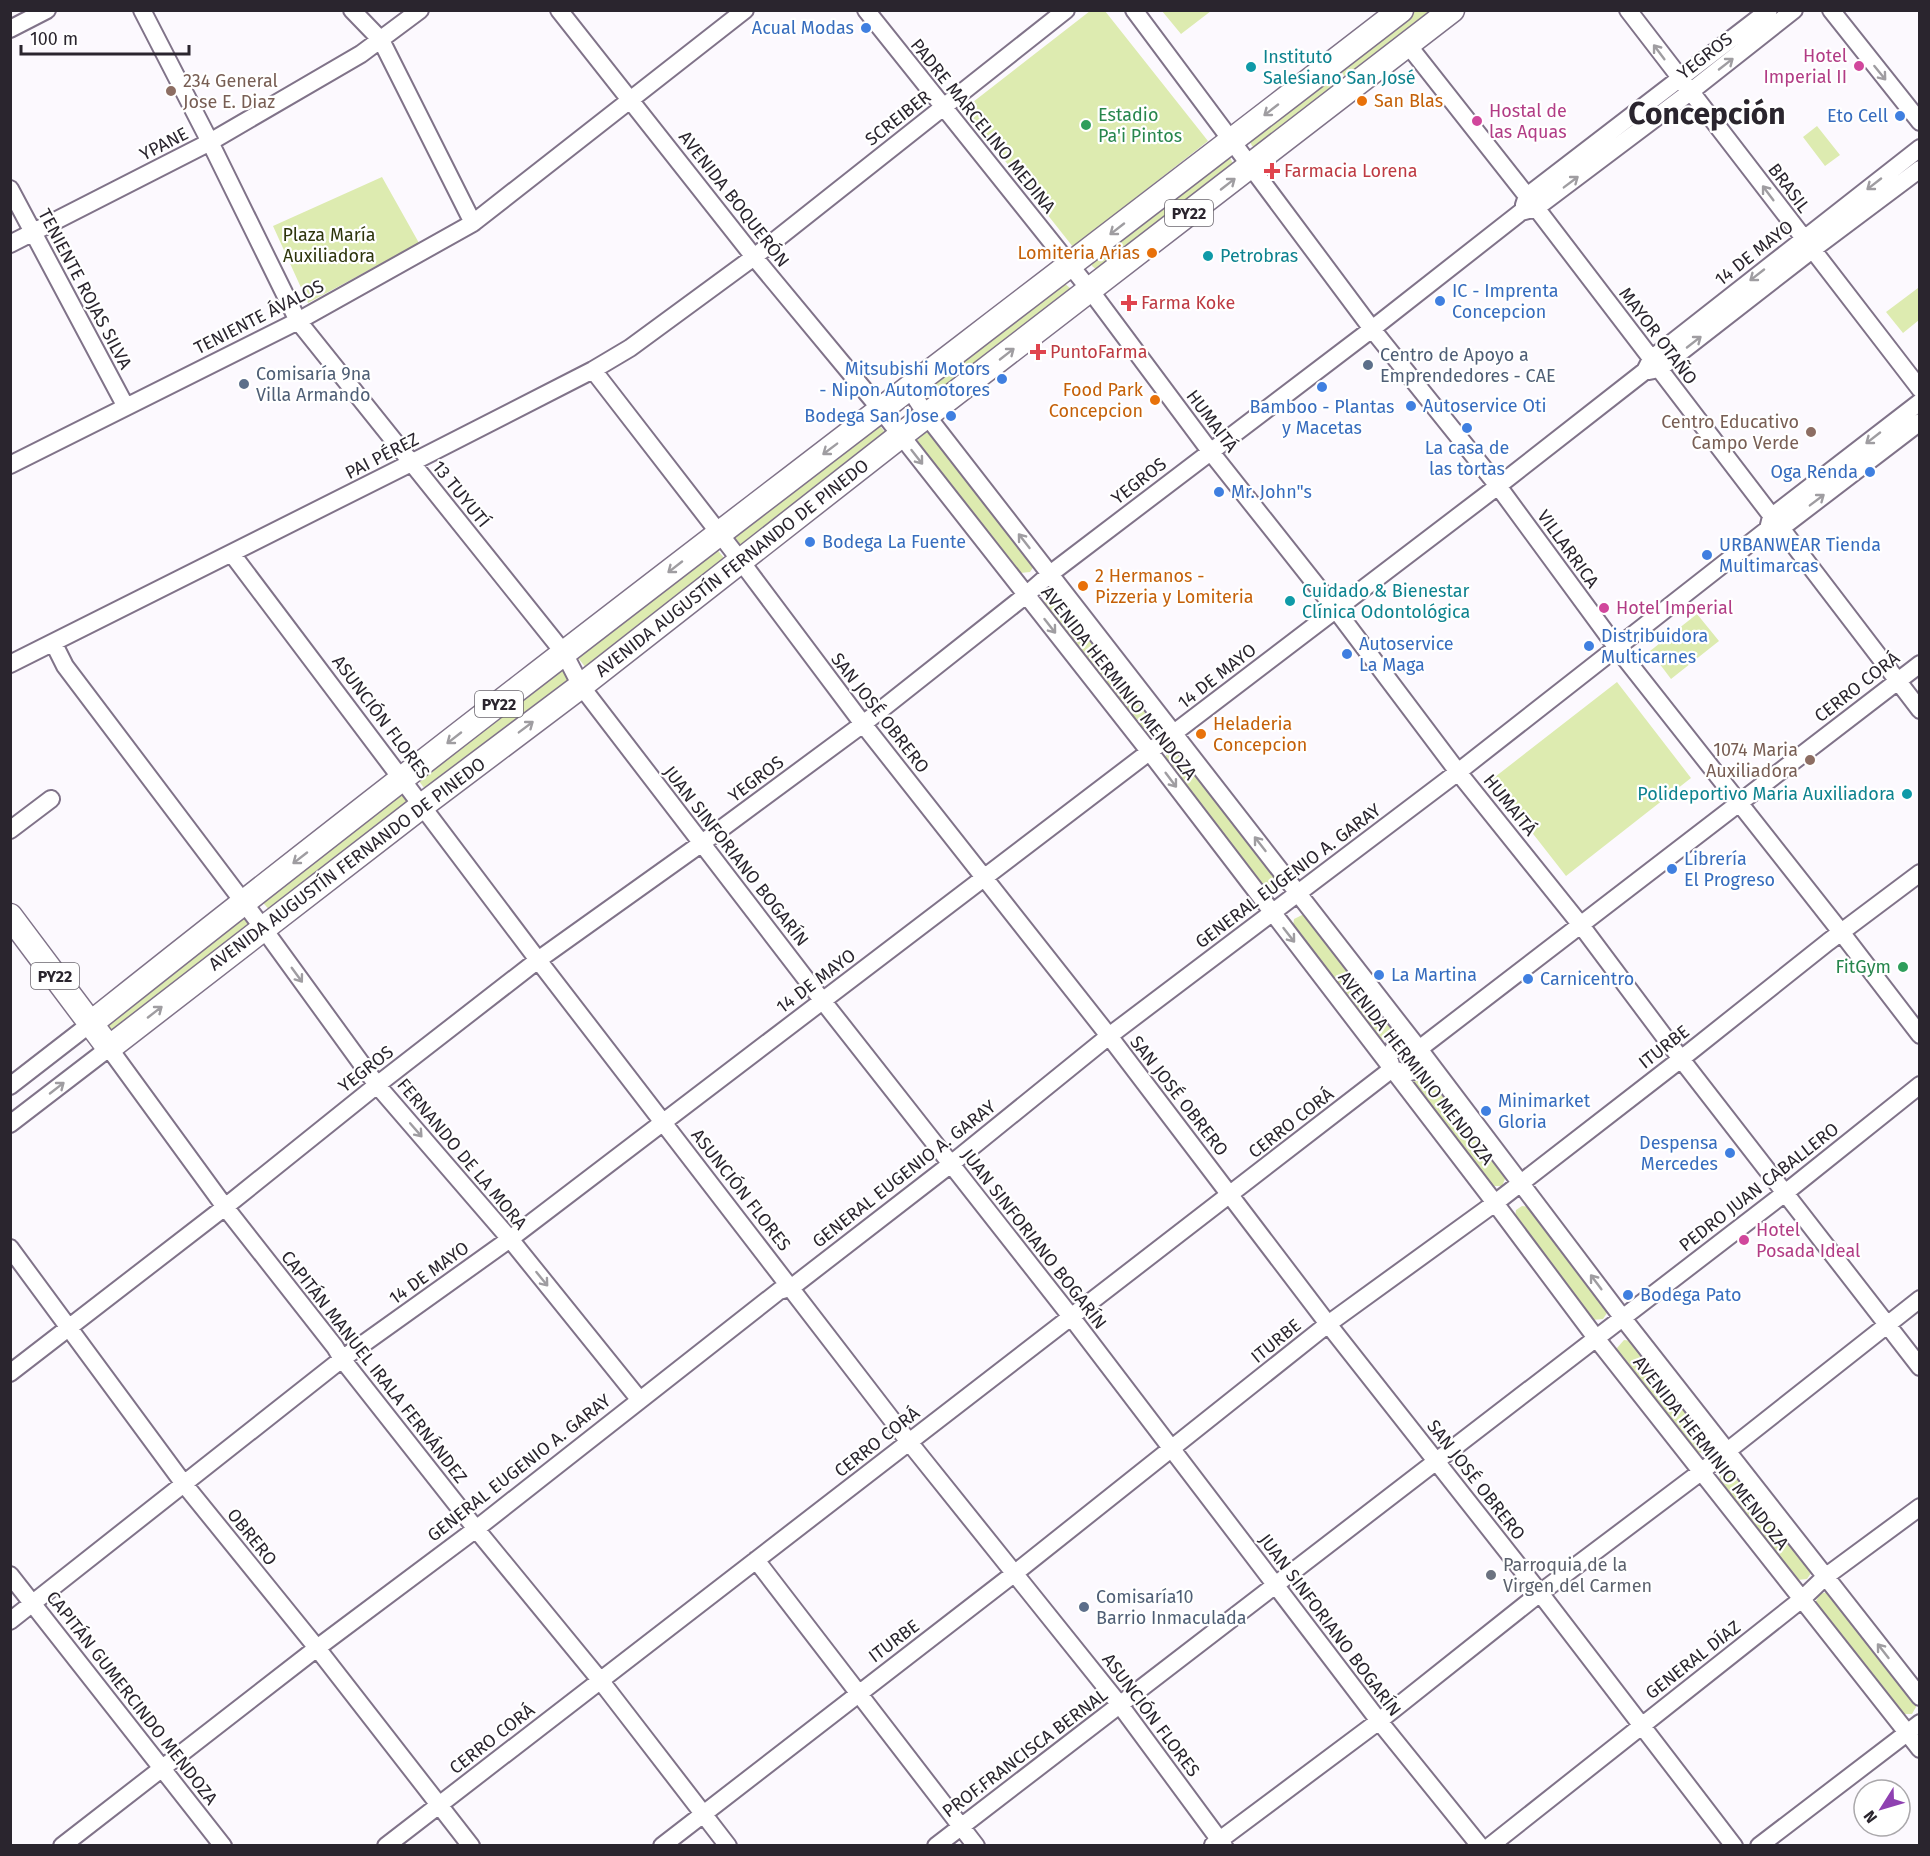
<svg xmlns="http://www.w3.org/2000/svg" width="1930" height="1856" viewBox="0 0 1930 1856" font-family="'Fira Sans',sans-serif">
<rect width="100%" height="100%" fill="#fcf9fe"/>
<!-- green -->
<path fill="#ddebb0" d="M 1090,11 L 1105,11 L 1208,141 L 1073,247 L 964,109 Z
M 1162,11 L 1211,11 L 1181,34 Z
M 1412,11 L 1441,11 L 1347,78 L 1344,76 L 1340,69 Z
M 1326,80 L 1330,82 L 1333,89 L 1256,148 L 1252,146 L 1249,139 Z
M 1817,126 L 1840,155 L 1825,166 L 1803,137 Z
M 1227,157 L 1230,158 L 1234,165 L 1098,271 L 1092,266 L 1091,262 Z
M 382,177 L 419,243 L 308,303 L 273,226 Z
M 1064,283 L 1070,288 L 1070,292 L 934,397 L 931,396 L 928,389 Z
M 1918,288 L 1919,320 L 1903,333 L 1886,312 Z
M 877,422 L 887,435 L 743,548 L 733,535 Z
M 924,432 L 932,433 L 1034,566 L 1030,572 L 1020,573 L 918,444 L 918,437 Z
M 714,546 L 725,559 L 586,668 L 575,654 Z
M 1055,593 L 1160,727 L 1156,734 L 1149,736 L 1145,735 L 1044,605 L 1045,597 Z
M 1697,614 L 1719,641 L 1671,679 L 1650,651 Z
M 559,663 L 571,678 L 427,792 L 416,777 Z
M 1617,682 L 1691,778 L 1566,876 L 1491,780 Z
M 1172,750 L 1179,751 L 1279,882 L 1278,889 L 1276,892 L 1265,893 L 1165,758 L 1166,755 Z
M 399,789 L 411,804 L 271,912 L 259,898 Z
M 243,907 L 256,922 L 114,1036 L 101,1017 Z
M 1304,914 L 1393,1027 C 1394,1036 1388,1042 1379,1038 L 1293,926 L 1294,919 Z
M 1420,1073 L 1430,1076 L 1505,1175 L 1505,1179 L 1502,1186 L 1491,1186 L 1413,1085 L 1414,1077 Z
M 1522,1206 L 1530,1207 L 1607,1309 L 1607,1313 L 1603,1319 L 1592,1320 L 1515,1218 L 1516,1210 Z
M 1624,1340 L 1632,1341 L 1711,1442 L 1711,1446 L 1707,1452 L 1696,1453 L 1619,1355 L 1617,1348 Z
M 1725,1467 L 1732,1468 L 1811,1569 L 1811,1573 L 1807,1579 L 1797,1580 L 1720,1482 L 1719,1472 Z
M 1827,1592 L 1831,1594 L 1916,1703 L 1916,1707 L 1912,1714 L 1901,1714 L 1817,1605 L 1816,1601 L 1820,1594 Z"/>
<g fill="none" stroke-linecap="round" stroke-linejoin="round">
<!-- minor casing -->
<g stroke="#807389" stroke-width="20">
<path id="minor" d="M 142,10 L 210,142 L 298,321 L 564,653 L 581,686 L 822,1000 L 1072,1318 L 1379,1721 L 1480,1846
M 352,10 L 381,40 L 473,223
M 559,10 L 754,257 L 881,410 L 1149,751 L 1495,1203 L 1596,1338 L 1920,1749
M 866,10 L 1090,290 L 1210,451 L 1336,610 L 1458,772 L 1580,924 L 1681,1059 L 1920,1367
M 1134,10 L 1372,329 L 1498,486 L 1617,648 L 1841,932 L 1920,1035
M 1628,10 L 1920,389
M 1831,10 L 1920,122
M 10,29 L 47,10
M 1408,45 L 1527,196 L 1920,710
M 10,189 L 126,407
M 1524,205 L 1527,196 L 1769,10
M 10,244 L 210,142 L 361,54 L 420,10
M 593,370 L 740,560 L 863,724 L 1109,1036 L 1328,1324 L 1540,1593 L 1734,1846
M 1649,371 L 1659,369 L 1812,250 L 1920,169
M 909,388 L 927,416 L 1419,1049 L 1622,1317 L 1920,1697
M 10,465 L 298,321 L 473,223 L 745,10
M 1769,529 L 1780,529 L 1920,422
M 232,554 L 538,960 L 909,1442 L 1120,1705 L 1224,1846
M 54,644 L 65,666 L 263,928 L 377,1085 L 510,1239 L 639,1399
M 10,664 L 411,463 L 593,370 L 630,348 L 754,257 L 1066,10
M 10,830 L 51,799
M 1419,1049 L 1920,664
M 1392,1069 L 1389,1057 L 1395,1046 L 1406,1044 L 1419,1049
M 1392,1069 L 1406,1073 L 1414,1071 L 1419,1061 L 1419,1049
M 10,1086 L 90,1024
M 10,1124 L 109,1048 L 225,1207 L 335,1347 L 342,1359 L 476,1529 L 600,1680 L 728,1846
M 10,1248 L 184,1484 L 317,1648 L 471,1846
M 10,1373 L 225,1207 L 377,1085 L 538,960 L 702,843 L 863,724 L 1026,595 L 1050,574 L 1372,329 L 1521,212 L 1536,208 L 1690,92 L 1794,10
M 756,1560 L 976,1846
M 10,1575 L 223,1846
M 10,1621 L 342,1359 L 510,1239 L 1498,486 L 1645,371 L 1651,359 L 1920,148
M 1213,1845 L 1379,1721 L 1540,1593 L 1702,1471 L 1920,1299
M 62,1846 L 317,1648 L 476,1529 L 779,1291 L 792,1287 L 951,1164 L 1109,1036 L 1458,772 L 1768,529 L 1771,517 L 1920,402
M 386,1846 L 1392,1069
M 662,1846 L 1015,1573 L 1328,1324 L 1495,1203 L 1681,1059 L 1828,942 L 1920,873
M 936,1846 L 1785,1193 L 1920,1085
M 1490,1846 L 1802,1599 L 1825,1577 L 1920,1507
M 1759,1846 L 1920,1723"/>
</g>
<!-- highway casing -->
<g stroke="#807389" stroke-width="27">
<path id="highway" d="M 10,916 L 109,1048 L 423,805 L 581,686 L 900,436 L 1452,10
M 90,1024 C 522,680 964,348 1401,10"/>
</g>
<!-- minor -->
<use href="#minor" stroke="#fff" stroke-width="16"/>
<!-- highway -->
<use href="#highway" stroke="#fff" stroke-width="24"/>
</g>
<!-- one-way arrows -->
<defs><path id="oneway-shaft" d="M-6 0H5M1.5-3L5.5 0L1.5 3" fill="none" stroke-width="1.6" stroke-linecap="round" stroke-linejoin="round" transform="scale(1.5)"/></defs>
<g stroke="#9f9da1">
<use href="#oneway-shaft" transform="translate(1659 52) rotate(-127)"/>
<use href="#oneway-shaft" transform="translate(1726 64) rotate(-38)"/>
<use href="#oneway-shaft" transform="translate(1880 73) rotate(51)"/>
<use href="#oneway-shaft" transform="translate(1271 110) rotate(142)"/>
<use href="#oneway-shaft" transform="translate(1571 182) rotate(-37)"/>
<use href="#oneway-shaft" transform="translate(1228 184) rotate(-38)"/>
<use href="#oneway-shaft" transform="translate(1874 184) rotate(142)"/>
<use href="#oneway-shaft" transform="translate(1768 193) rotate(-127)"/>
<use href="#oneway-shaft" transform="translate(1117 229) rotate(142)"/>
<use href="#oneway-shaft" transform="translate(1757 275) rotate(142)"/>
<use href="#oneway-shaft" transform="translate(1694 342) rotate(-38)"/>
<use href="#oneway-shaft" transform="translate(1007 354) rotate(-38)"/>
<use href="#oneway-shaft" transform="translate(1873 438) rotate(142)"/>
<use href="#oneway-shaft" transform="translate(830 449) rotate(143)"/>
<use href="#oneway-shaft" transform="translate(917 457) rotate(52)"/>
<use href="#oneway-shaft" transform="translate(1817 500) rotate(-37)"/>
<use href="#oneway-shaft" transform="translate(1024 541) rotate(-128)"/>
<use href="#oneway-shaft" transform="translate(675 567) rotate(142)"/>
<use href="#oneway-shaft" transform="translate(1050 626) rotate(52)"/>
<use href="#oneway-shaft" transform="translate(526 727) rotate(-37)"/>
<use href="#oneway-shaft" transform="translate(454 738) rotate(142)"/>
<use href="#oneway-shaft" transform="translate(1171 780) rotate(53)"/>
<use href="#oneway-shaft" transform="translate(1260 844) rotate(-128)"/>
<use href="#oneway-shaft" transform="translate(300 858) rotate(142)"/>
<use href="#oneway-shaft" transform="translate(1289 935) rotate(52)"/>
<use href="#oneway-shaft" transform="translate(297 975) rotate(54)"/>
<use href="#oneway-shaft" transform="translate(155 1012) rotate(-38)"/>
<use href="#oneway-shaft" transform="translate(57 1088) rotate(-38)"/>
<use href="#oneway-shaft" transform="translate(416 1130) rotate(49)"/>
<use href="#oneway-shaft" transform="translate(542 1279) rotate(51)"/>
<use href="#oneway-shaft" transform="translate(1596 1282) rotate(-127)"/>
<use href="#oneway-shaft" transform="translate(1883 1651) rotate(-128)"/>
</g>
<!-- markers -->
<g fill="#3f7fe0" stroke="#fff" stroke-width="2">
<circle cx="866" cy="28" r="6"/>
<circle cx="1900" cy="116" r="6"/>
<circle cx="1440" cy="301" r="6"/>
<circle cx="1002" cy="379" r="6"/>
<circle cx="1322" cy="387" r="6"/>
<circle cx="1411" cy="406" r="6"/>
<circle cx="951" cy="416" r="6"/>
<circle cx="1467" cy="428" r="6"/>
<circle cx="1870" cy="472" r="6"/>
<circle cx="1219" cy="492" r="6"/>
<circle cx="810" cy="542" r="6"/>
<circle cx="1707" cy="555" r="6"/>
<circle cx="1589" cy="646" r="6"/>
<circle cx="1347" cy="654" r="6"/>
<circle cx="1672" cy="869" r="6"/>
<circle cx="1379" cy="975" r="6"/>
<circle cx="1528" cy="979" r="6"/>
<circle cx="1486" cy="1111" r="6"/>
<circle cx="1730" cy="1153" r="6"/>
<circle cx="1628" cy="1295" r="6"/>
</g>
<g fill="#d1479c" stroke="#fff" stroke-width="2">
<circle cx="1859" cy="66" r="6"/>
<circle cx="1477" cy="121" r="6"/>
<circle cx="1604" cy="608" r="6"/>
<circle cx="1744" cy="1240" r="6"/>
</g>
<g fill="#0f9aa8" stroke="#fff" stroke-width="2">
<circle cx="1251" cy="67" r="6"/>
<circle cx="1208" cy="256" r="6"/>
<circle cx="1290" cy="601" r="6"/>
<circle cx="1907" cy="794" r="6"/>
</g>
<g fill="#8d6e63" stroke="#fff" stroke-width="2">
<circle cx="171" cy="91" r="6"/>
<circle cx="1811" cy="432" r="6"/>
<circle cx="1810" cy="760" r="6"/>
</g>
<g fill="#e8710a" stroke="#fff" stroke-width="2">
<circle cx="1362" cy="101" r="6"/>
<circle cx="1152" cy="253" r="6"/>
<circle cx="1155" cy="400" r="6"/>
<circle cx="1083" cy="586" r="6"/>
<circle cx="1201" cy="734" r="6"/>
</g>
<g fill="#2e9e5b" stroke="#fff" stroke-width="2">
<circle cx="1086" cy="125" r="6"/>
<circle cx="1903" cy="967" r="6"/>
</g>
<g fill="#e0444e" stroke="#fff" stroke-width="2">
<path d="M1269 162h6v6h6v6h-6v6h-6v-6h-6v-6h6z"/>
<path d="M1126 294h6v6h6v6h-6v6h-6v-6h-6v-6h6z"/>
<path d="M1035 343h6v6h6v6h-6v6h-6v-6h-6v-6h6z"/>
</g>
<g fill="#5c6f8a" stroke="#fff" stroke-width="2">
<circle cx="1368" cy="365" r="6"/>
<circle cx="244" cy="384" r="6"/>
<circle cx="1084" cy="1607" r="6"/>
</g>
<circle fill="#6b7280" stroke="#fff" stroke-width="2" cx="1491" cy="1575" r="6"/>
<g text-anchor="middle" stroke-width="4.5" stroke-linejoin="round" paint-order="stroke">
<!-- shield labels -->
<g fill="#fff" stroke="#6a666d" stroke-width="1.5">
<rect x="1165" y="200" width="48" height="26" rx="4.5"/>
<rect x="475" y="691" width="48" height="26" rx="4.5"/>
<rect x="31" y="963" width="48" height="26" rx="4.5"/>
</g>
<g font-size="16" font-weight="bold" fill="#2a252e">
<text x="1189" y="219">PY22</text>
<text x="499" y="710">PY22</text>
<text x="55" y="982">PY22</text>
</g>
<!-- shop labels -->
<g font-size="18" fill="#366cbe" stroke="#fff" text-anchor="start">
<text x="854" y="34" text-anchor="end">Acual Modas</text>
<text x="1888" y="122" text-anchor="end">Eto Cell</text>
<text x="1452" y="297">IC - Imprenta<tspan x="1452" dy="21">Concepcion</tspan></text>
<text x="990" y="375" text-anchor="end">Mitsubishi Motors<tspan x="990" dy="21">- Nipon Automotores</tspan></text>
<text x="1423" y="412">Autoservice Oti</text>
<text x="1322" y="413" text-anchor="middle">Bamboo - Plantas<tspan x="1322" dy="21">y Macetas</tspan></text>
<text x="939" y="422" text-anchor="end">Bodega San Jose</text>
<text x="1467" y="454" text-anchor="middle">La casa de<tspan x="1467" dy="21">las tortas</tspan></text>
<text x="1858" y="478" text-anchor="end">Oga Renda</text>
<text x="1231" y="498">Mr. John"s</text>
<text x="822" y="548">Bodega La Fuente</text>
<text x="1719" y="551">URBANWEAR Tienda<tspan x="1719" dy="21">Multimarcas</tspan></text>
<text x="1601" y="642">Distribuidora<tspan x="1601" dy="21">Multicarnes</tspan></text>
<text x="1359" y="650">Autoservice<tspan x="1359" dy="21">La Maga</tspan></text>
<text x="1684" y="865">Librería<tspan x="1684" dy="21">El Progreso</tspan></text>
<text x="1391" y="981">La Martina</text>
<text x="1540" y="985">Carnicentro</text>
<text x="1498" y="1107">Minimarket<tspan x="1498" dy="21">Gloria</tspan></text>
<text x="1718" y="1149" text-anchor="end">Despensa<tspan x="1718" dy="21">Mercedes</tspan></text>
<text x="1640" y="1301">Bodega Pato</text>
</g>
<!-- street labels -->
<g font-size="18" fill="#2a252e" stroke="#fff">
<text transform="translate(1705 56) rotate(-38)" y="6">YEGROS</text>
<text transform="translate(898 118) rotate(-38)" y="6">SCREIBER</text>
<text transform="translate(983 126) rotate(51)" y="6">PADRE MARCELINO MEDINA</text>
<text transform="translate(164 144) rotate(-27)" y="6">YPANE</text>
<text transform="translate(1789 188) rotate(53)" y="6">BRASIL</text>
<text transform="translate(734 199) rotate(52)" y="6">AVENIDA BOQUERÓN</text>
<text transform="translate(1754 253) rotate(-38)" y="6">14 DE MAYO</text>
<text transform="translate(85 289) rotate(62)" y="6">TENIENTE ROJAS SILVA</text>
<text transform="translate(259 317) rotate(-27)" y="6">TENIENTE ÁVALOS</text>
<text transform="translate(1658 336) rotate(53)" y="6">MAYOR OTAÑO</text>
<text transform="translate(1212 421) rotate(53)" y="6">HUMAITÁ</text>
<text transform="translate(382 456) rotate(-27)" y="6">PAI PÉREZ</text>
<text transform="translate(1139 481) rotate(-38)" y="6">YEGROS</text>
<text transform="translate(461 494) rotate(51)" y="6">13 TUYUTÍ</text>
<text transform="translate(1568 549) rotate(54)" y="6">VILLARRICA</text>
<text transform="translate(732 568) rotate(-38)" y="6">AVENIDA AUGUSTÍN FERNANDO DE PINEDO</text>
<text transform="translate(1217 676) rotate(-38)" y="6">14 DE MAYO</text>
<text transform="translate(1119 683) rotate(52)" y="6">AVENIDA HERMINIO MENDOZA</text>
<text transform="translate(1857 687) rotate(-38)" y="6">CERRO CORÁ</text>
<text transform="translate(880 713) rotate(52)" y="6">SAN JOSÉ OBRERO</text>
<text transform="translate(381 717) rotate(53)" y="6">ASUNCIÓN FLORES</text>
<text transform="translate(756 779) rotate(-37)" y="6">YEGROS</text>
<text transform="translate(1510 805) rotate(51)" y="6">HUMAITÁ</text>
<text transform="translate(736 856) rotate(52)" y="6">JUAN SINFORIANO BOGARÍN</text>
<text transform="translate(347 864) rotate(-37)" y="6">AVENIDA AUGUSTÍN FERNANDO DE PINEDO</text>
<text transform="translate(1288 876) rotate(-37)" y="6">GENERAL EUGENIO A. GARAY</text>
<text transform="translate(816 981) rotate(-37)" y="6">14 DE MAYO</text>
<text transform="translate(1664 1047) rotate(-38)" y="6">ITURBE</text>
<text transform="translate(1416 1068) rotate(52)" y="6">AVENIDA HERMINIO MENDOZA</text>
<text transform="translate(366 1069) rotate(-38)" y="6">YEGROS</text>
<text transform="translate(1179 1096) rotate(52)" y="6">SAN JOSÉ OBRERO</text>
<text transform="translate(1291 1123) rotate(-38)" y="6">CERRO CORÁ</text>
<text transform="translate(462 1154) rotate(50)" y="6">FERNANDO DE LA MORA</text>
<text transform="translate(904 1174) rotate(-38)" y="6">GENERAL EUGENIO A. GARAY</text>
<text transform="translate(1759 1187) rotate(-38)" y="6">PEDRO JUAN CABALLERO</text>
<text transform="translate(741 1190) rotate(52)" y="6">ASUNCIÓN FLORES</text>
<text transform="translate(1034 1239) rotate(52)" y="6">JUAN SINFORIANO BOGARÍN</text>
<text transform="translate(429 1273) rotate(-36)" y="6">14 DE MAYO</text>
<text transform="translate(1276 1341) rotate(-39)" y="6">ITURBE</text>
<text transform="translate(374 1367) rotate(52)" y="6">CAPITÁN MANUEL IRALA FERNÁNDEZ</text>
<text transform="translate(877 1442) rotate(-38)" y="6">CERRO CORÁ</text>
<text transform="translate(1711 1453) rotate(52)" y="6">AVENIDA HERMINIO MENDOZA</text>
<text transform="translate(519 1468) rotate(-38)" y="6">GENERAL EUGENIO A. GARAY</text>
<text transform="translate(1476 1480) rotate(52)" y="6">SAN JOSÉ OBRERO</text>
<text transform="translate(252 1537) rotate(51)" y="6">OBRERO</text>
<text transform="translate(1330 1625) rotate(53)" y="6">JUAN SINFORIANO BOGARÍN</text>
<text transform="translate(894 1641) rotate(-37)" y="6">ITURBE</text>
<text transform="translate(1693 1660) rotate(-38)" y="6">GENERAL DÍAZ</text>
<text transform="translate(132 1698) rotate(52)" y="6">CAPITÁN GUMERCINDO MENDOZA</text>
<text transform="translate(1151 1715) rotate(53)" y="6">ASUNCIÓN FLORES</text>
<text transform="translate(492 1739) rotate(-38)" y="6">CERRO CORÁ</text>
<text transform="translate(1025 1753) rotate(-37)" y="6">PROF.FRANCISCA BERNAL</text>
</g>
<!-- hotel labels -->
<g font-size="18" fill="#b23c85" stroke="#fff" text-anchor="start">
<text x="1847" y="62" text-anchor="end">Hotel<tspan x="1847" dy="21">Imperial II</tspan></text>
<text x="1489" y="117">Hostal de<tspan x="1489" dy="21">las Aquas</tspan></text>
<text x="1616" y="614">Hotel Imperial</text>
<text x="1756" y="1236">Hotel<tspan x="1756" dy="21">Posada Ideal</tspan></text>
</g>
<!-- culture labels -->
<g font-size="18" fill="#0d838f" stroke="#fff" text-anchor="start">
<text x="1263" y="63">Instituto<tspan x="1263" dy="21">Salesiano San José</tspan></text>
<text x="1220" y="262">Petrobras</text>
<text x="1302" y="597">Cuidado &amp; Bienestar<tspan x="1302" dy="21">Clínica Odontológica</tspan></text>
<text x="1895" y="800" text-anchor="end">Polideportivo Maria Auxiliadora</text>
</g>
<!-- education labels -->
<g font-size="18" fill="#785e54" stroke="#fff" text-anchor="end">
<text x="183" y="87" text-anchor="start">234 General<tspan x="183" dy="21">Jose E. Diaz</tspan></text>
<text x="1799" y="428">Centro Educativo<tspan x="1799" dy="21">Campo Verde</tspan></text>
<text x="1798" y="756">1074 Maria<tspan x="1798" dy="21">Auxiliadora</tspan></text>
</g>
<!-- food labels -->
<g font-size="18" fill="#c56008" stroke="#fff" text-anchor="start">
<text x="1374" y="107">San Blas</text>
<text x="1140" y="259" text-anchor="end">Lomiteria Arias</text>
<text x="1143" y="396" text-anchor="end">Food Park<tspan x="1143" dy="21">Concepcion</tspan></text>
<text x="1095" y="582">2 Hermanos -<tspan x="1095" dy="21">Pizzeria y Lomiteria</tspan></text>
<text x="1213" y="730">Heladeria<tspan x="1213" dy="21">Concepcion</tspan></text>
</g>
<!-- leisure labels -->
<g font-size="18" fill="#27864d" stroke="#fff" text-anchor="start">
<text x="1098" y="121">Estadio<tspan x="1098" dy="21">Pa'i Pintos</tspan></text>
<text x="1891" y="973" text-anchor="end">FitGym</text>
</g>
<!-- health labels -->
<g font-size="18" fill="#be3a42" stroke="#fff" text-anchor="start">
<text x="1284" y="177">Farmacia Lorena</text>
<text x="1141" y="309">Farma Koke</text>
<text x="1050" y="358">PuntoFarma</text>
</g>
<!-- park labels -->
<g font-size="18" fill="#2e350c" stroke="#fff">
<text x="329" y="241">Plaza María<tspan x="329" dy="21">Auxiliadora</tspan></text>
</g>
<!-- service labels -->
<g font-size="18" fill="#4e5e75" stroke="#fff" text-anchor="start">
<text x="1380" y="361">Centro de Apoyo a<tspan x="1380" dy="21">Emprendedores - CAE</tspan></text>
<text x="256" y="380">Comisaría 9na<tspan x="256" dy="21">Villa Armando</tspan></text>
<text x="1096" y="1603">Comisaría10<tspan x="1096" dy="21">Barrio Inmaculada</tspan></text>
</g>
<!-- worship labels -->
<g font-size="18" fill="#5b616d" stroke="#fff" text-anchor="start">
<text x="1503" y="1571">Parroquia de la<tspan x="1503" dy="21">Virgen del Carmen</tspan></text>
</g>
<!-- town labels -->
<g font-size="30" font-weight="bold" fill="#2a252e" stroke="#fff">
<text x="1707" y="124">Concepción</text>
</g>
</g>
<!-- border -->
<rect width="1930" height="1856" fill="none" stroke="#2a252e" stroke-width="24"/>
<!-- north arrow -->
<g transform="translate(1882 1808) rotate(233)"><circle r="28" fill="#ffffff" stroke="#aaa8ab" stroke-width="1.5"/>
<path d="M0-4.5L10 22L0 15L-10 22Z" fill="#8f41b1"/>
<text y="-9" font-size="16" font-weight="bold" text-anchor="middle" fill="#2a252e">N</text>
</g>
<!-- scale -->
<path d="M21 45v9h168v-9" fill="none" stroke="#2a252e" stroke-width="3"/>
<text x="30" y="45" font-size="18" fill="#2a252e" stroke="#ffffff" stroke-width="4.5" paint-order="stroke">100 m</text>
</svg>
